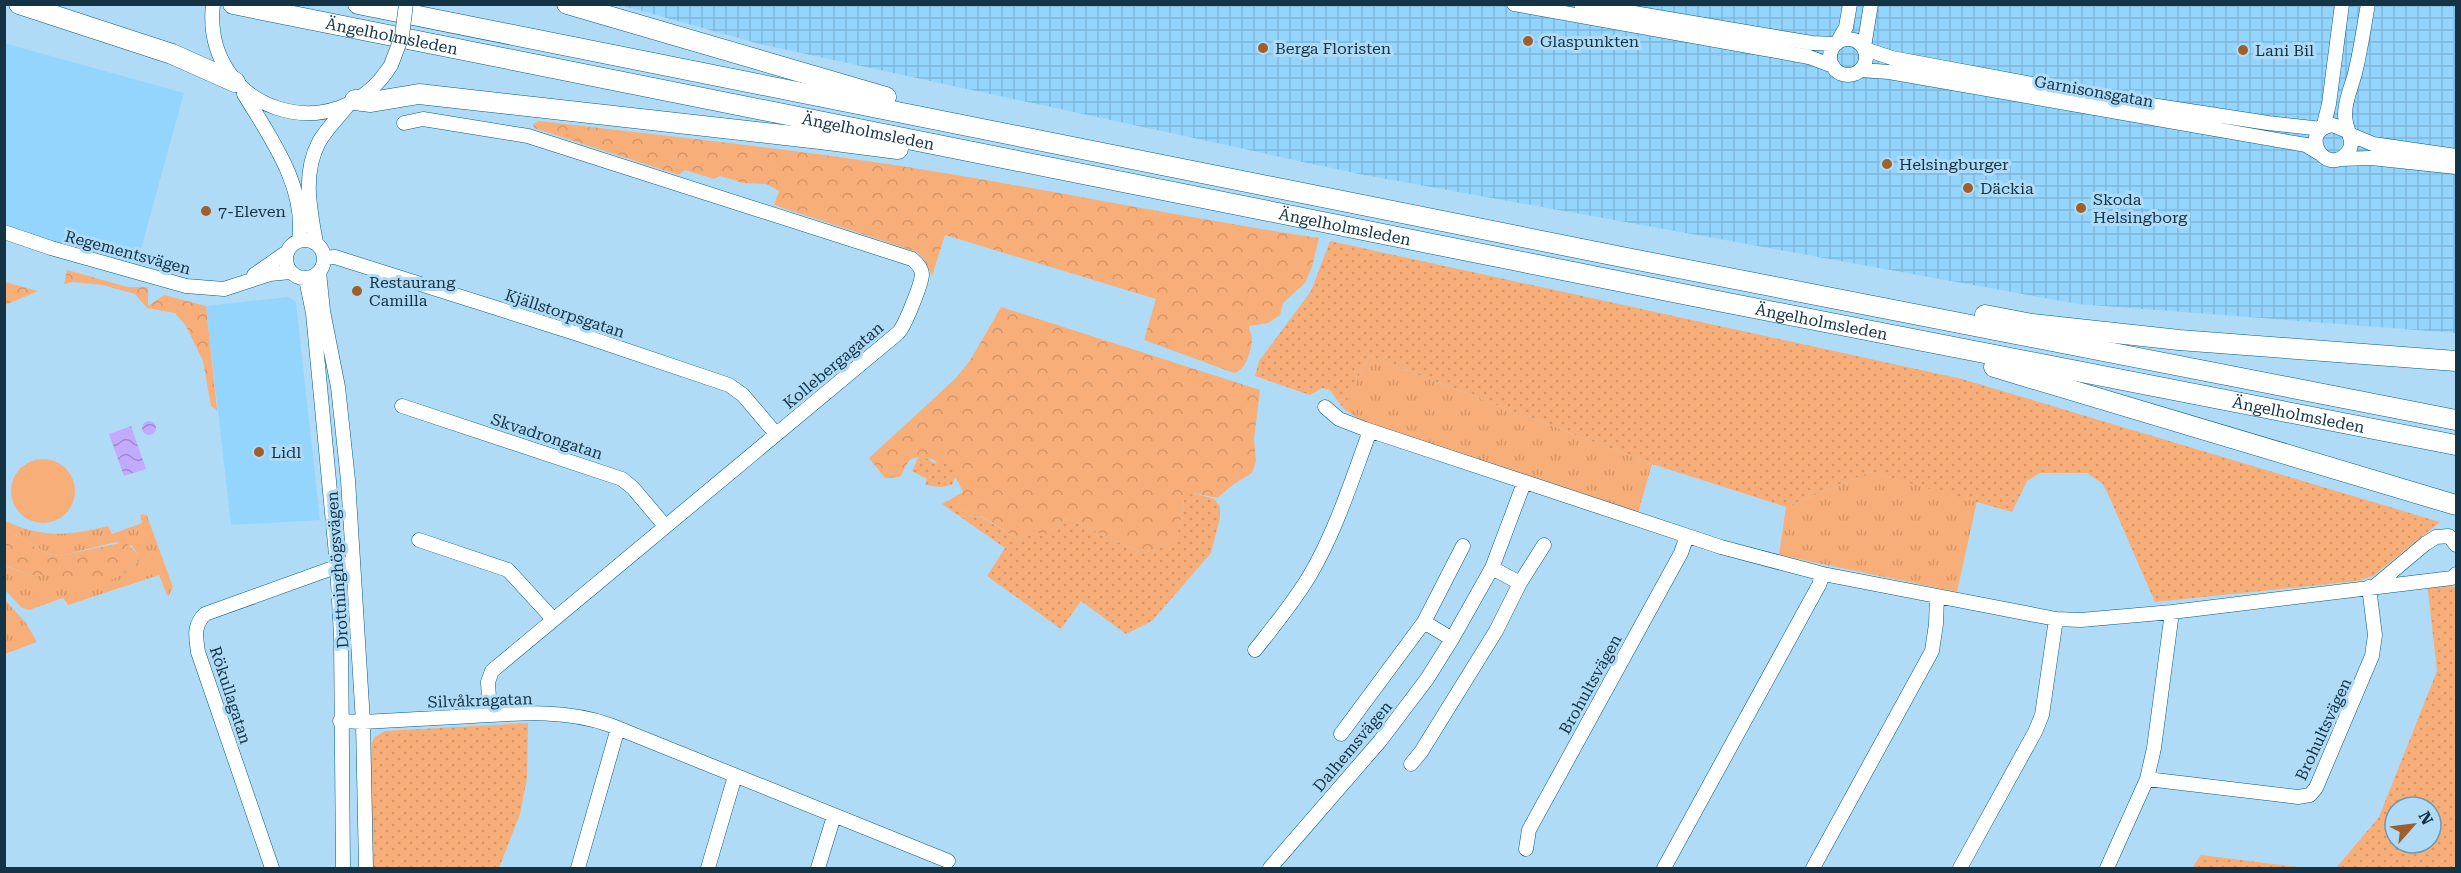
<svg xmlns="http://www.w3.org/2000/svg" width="2461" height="873" viewBox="0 0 2461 873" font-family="'Roboto Serif',serif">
<defs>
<pattern id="industrial-grid" width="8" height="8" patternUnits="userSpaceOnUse" patternTransform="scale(1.5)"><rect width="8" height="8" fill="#94d5fd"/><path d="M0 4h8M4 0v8" fill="none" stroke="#7fb7da"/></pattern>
<pattern id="grass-tufts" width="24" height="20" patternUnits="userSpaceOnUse" patternTransform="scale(1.5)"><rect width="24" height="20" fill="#f8ae78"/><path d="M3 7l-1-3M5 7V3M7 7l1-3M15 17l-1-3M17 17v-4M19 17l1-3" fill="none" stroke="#d49669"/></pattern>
<pattern id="forest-crowns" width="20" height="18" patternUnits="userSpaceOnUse" patternTransform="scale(1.5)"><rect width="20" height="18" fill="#f8ae78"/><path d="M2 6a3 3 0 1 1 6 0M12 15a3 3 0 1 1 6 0" fill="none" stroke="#d49669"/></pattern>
<pattern id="park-dots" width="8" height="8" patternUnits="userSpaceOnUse" patternTransform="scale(1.5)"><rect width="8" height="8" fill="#f8ae78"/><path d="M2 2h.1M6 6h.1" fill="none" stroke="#d49669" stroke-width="1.8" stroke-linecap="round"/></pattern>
<pattern id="water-waves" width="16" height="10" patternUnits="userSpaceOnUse" patternTransform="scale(1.5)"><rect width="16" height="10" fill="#c2aafe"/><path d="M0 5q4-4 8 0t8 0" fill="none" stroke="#9c8bcf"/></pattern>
</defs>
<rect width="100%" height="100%" fill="#b0dbf7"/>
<!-- built -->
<path fill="#94d5fd" d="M 4,43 L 184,93 L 136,267 L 5,228 Z
M 288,297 L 296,302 L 320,520 L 231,525 L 206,306 Z"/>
<!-- industrial -->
<path fill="url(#industrial-grid)" d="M 620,5 L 2456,5 L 2456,333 L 2078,304 L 1359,174 L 760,44 Z"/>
<!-- grass -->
<path fill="url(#grass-tufts)" d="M 1369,356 L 1652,464 L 1638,513 L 1360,420 L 1343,408 Z
M 1870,472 L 1977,501 L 1957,592 L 1779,555 L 1786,507 Z
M 144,514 L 147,516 L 173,587 L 168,597 L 159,575 L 68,605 L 63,598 L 29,610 L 22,608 L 5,590 L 4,566 L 30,575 L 48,573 L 112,579 L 126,572 L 139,561 L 137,553 L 132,546 L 116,542 L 59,556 L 48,554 L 5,529 L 5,521 C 43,538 68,536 108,526 L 112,534 L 142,523 L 140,515 Z
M 5,600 L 26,623 L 37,642 L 5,654 Z"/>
<!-- forest -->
<path fill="url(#forest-crowns)" d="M 539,121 C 658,135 776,147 895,165 C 1037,187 1177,217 1319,238 L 1312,267 L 1305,283 L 1283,303 L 1280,315 L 1268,323 L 1249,326 C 1249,331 1252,335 1252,340 C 1251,351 1246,370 1234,373 L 1144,340 L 1156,299 L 945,235 L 932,276 L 924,259 L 917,252 L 774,205 L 779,191 L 766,184 L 743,183 L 720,176 L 714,179 L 685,170 L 679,175 L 534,128 L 533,124 Z
M 67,270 L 128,287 L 148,287 L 148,306 L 164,295 L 206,306 L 217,410 L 211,406 L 203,361 L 186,326 L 175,313 L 147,308 L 135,294 L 103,285 L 74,282 L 64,284 Z
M 4,282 L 5,282 L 38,291 L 5,305 Z
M 1001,307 L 1260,390 L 1254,439 L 1256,461 L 1252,473 L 1234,484 L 1217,498 L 1193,493 L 1184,499 C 1180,532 1180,546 1142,553 L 1066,518 L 1047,534 L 1031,533 L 1020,539 L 1016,538 L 981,516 L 973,517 L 949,500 L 963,492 C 960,487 958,480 954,475 C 946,465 923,451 910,460 C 906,464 903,472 900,477 L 885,478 L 869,458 L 956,378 L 971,359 Z
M 5,529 L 48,554 L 58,556 L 125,542 L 137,553 L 139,561 L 126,572 L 112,579 L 76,585 L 59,575 L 30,575 L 5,566 Z"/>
<!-- park -->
<path fill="url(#park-dots)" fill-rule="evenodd" d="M 1330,241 L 1962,379 L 2440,522 L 2373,576 L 2357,581 L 2155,602 L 2108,494 L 2102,483 L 2087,473 L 2040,473 L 2027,481 L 2012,512 L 1870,472 L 1786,507 L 1652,464 L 1369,356 L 1343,408 L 1330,390 L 1322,388 L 1310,395 L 1255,376 L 1259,361 L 1311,291 Z
M 920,454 L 934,463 L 941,461 L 959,469 L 952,485 L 941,487 L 925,485 L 927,479 L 912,471 Z
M 1193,493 L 1214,499 L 1220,506 L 1220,518 L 1211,553 L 1152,621 L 1126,634 L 1081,601 L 1061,629 L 987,576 L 1005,548 L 942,504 L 949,500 L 973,517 L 980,516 L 1016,538 L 1020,539 L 1030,533 L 1047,534 L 1066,518 L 1142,553 C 1180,546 1180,532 1184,499 L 1186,496 Z
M 2427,583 L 2456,587 L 2456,868 L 2336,868 L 2379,817 L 2437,671 ZM 2395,807 L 2431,807 L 2431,843 L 2395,843 Z
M 528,723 L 527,778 L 520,814 L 499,868 L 371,868 L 369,747 L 375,737 L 385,731 Z
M 2201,855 L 2306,868 L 2192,868 Z"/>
<!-- garden -->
<path fill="#f8ae78" d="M11 491a32 32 0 1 1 64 0a32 32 0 1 1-64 0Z"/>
<!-- water -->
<path fill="url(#water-waves)" d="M142 428a7 7 0 1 1 14 0a7 7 0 1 1-14 0Z
M 131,426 L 146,469 L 124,476 L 109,434 Z"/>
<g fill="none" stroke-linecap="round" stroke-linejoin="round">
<!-- minor casing -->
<g stroke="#005c84" stroke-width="15">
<path id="minor" d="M 213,4 C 201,111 336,154 391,65
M 1514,4 L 1765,49 L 1809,57 L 1833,66
M 1581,4 L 1812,43 L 1835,44
M1830 57a18 18 0 1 1 36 0a18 18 0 1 1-36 0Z
M 1837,43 L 1846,27 L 1850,4
M 1864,47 L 1871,4
M 1865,49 L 1892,58 L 2112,99 L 2268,123 L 2322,129
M 1861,70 L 1889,72 L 2306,145 L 2319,153
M 244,94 C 270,137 307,187 299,241
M 404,123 L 423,119 L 528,136 L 912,259 C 917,263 922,269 922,275 C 921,285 905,326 898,333 L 492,671 L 488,682 L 490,715
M 2323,128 L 2329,104 L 2342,4
M 2347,131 L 2333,125 C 2297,130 2325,177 2346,154 C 2351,150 2352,143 2350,137 C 2348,129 2345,123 2345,114 C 2345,99 2353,84 2356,69 C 2361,48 2364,26 2368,4
M 2349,134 L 2373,144 L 2456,156
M 2339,159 L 2371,158 L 2456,167
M 4,232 L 51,248 L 186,286 L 224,289 L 270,274 L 290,272
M286 259a19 19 0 1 1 38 0a19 19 0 1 1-38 0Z
M 316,243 C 310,209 302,174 319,142 C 327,128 339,117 348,105
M 324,258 L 335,257 L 578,334 L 729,385 L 743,395 L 776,434
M 319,272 L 323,311 L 338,387 L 348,480 L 363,722 L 366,868
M 254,275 L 287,252
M 306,279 L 313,313 L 337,565 L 341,635 L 343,868
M 402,406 L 622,479 L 633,488 L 665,526
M 1325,407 L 1339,419 L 1365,429 L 1721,547 L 1823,574 L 2056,619 L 2081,620 L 2172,612 L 2452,578 L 2456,574
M 419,540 L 508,570 L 553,619
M 1492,568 L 1520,583
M 2375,586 L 2425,544 L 2436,537 L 2449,536 L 2456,545
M 1424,622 L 1452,639
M 1255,650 C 1274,626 1294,602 1310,575 C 1336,531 1352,479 1370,431
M 340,721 L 363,722 C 400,720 436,718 473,716 C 519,713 566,709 610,725 L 948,861
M 1341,734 L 1424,622 L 1463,546
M 1411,764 L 1421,752 L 1496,631 L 1520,583 L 1544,545
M 2147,779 L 2298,797 L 2310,795 L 2316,788 L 2372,656 L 2375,635 L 2369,587
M 1526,849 L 1529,830 L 1681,553 L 1687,536
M 272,868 L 198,652 C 196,637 193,626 205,614 L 344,564
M 578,868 L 618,728
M 708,868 L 735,776
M 818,868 L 834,816
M 1270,868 L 1380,741 L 1427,679 L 1452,639 L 1492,568 L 1524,483
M 1664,868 L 1819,585 L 1823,574
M 1813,868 L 1932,651 L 1936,624 L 1937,597
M 1960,868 L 2035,732 L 2042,715 L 2056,619
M 2107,868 L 2147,779 L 2154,748 L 2172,612"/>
</g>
<!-- highway casing -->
<g stroke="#005c84" stroke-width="21">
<g id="highway">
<path d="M 19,4 L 172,54 L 235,82"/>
<path id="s1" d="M 233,4 L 1723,302 L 2456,445"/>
<path d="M 358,4 L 1632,259 L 2456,420"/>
<path d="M 567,4 L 886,97"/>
<path d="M 355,100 L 371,102 L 419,94 L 820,139 L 898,149"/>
<path d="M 1985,315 L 2032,324 L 2179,340 L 2456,361"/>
<path d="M 1994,367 L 2456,505"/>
</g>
</g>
<!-- minor -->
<use href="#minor" stroke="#fff" stroke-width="14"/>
<!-- highway -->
<use href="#highway" stroke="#fff" stroke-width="20"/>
<!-- minor-bridge casing -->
<g stroke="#005c84" stroke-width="15" stroke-linecap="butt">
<path id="minor-bridge" d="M 391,65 L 402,36 L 406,4"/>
</g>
<!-- minor-bridge -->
<use href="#minor-bridge" stroke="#fff" stroke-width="14"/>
</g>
<!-- markers -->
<g fill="#a05f2a" stroke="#b0dbf7" stroke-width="2">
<circle cx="1528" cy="41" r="6"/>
<circle cx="1263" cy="48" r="6"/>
<circle cx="2243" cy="50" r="6"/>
<circle cx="1887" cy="164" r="6"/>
<circle cx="1968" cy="188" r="6"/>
<circle cx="2081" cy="208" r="6"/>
<circle cx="206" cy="211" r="6"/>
<circle cx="357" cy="291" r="6"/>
<circle cx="259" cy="452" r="6"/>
</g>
<g text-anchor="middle" stroke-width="6" stroke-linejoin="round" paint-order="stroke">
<!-- street labels -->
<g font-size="16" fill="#143446" stroke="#b0dbf7">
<text dy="6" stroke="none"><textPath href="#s1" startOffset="162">Ängelholmsleden</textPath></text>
<text transform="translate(2094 91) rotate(10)" y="6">Garnisonsgatan</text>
<text dy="6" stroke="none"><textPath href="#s1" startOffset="648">Ängelholmsleden</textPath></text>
<text dy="6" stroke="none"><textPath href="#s1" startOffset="1134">Ängelholmsleden</textPath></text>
<text transform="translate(128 252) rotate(15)" y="6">Regementsvägen</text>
<text transform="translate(565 313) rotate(18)" y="6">Kjällstorpsgatan</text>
<text dy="6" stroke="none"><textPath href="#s1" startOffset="1620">Ängelholmsleden</textPath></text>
<text transform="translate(833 365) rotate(-40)" y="6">Kollebergagatan</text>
<text dy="6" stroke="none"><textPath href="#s1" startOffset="2106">Ängelholmsleden</textPath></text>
<text transform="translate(547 436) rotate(18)" y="6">Skvadrongatan</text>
<text transform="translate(337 570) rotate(-94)" y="6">Drottninghögsvägen</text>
<text transform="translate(1590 684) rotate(-61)" y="6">Brohultsvägen</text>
<text transform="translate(231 695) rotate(72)" y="6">Rökullagatan</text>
<text transform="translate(480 700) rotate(-2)" y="6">Silvåkragatan</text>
<text transform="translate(2323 729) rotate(-65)" y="6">Brohultsvägen</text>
<text transform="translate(1352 746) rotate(-50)" y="6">Dalhemsvägen</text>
</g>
<!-- poi labels -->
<g font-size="16" fill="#143446" stroke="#b0dbf7" text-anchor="start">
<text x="1540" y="47">Glaspunkten</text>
<text x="1275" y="54">Berga Floristen</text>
<text x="2255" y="56">Lani Bil</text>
<text x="1899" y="170">Helsingburger</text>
<text x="1980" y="194">Däckia</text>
<text x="2093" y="205">Skoda<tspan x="2093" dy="18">Helsingborg</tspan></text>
<text x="218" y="217">7-Eleven</text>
<text x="369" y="288">Restaurang<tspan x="369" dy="18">Camilla</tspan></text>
<text x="271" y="458">Lidl</text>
</g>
</g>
<!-- border -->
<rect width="2461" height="873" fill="none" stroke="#143446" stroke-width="12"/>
<!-- north arrow -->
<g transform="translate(2413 825) rotate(62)"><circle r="28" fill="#b0dbf7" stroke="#7298b0" stroke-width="1.5"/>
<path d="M0-4.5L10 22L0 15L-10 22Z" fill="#a05f2a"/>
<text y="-9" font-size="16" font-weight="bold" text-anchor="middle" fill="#143446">N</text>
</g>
</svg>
